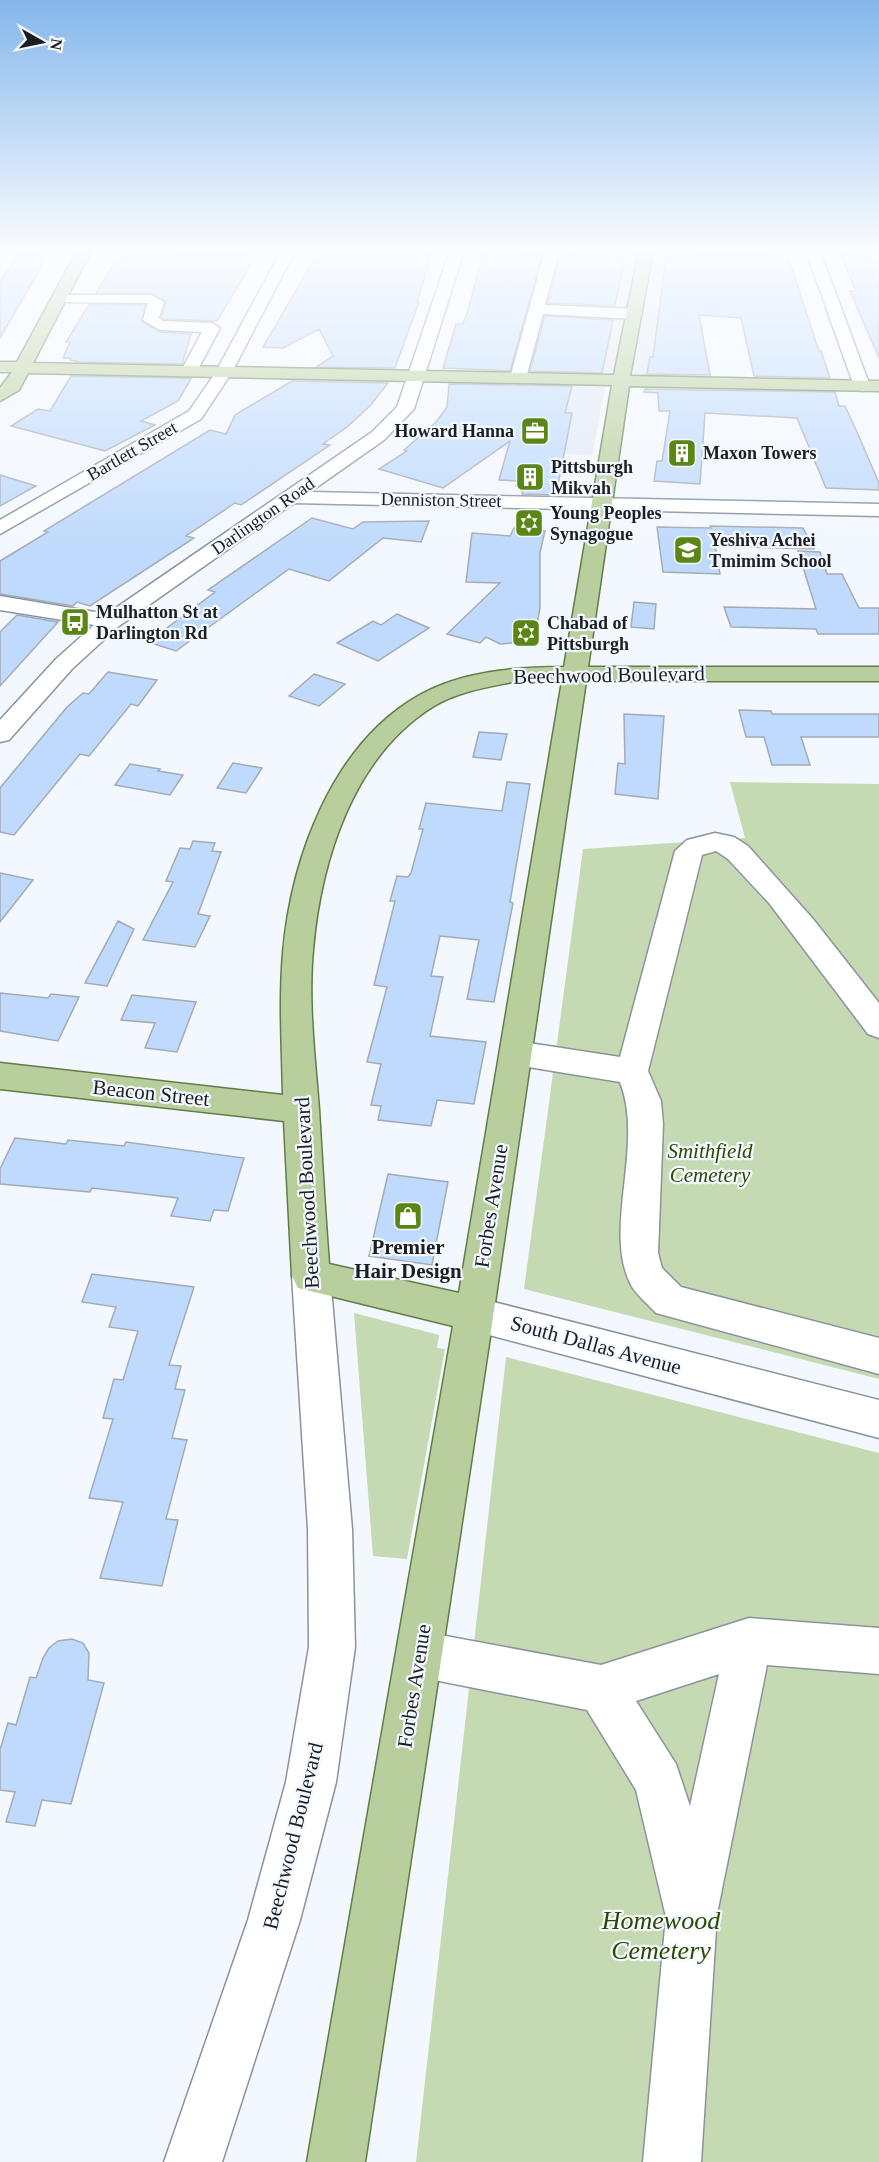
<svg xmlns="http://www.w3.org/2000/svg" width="879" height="2162" viewBox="0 0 879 2162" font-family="Georgia,serif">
<rect width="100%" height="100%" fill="#f3f8ff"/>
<!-- built -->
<path fill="#e1e9f3" d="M 550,251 L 701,251 L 704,377 L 521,373 Z
M 513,383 L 605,387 L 592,456 L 495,448 L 511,402 Z"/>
<!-- green -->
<path fill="#c5dab2" d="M 730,782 L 879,784 L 879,1379 L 524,1289 L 583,849 L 745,838 Z
M 354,1313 L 439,1335 L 437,1348 L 445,1349 L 407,1559 L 373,1556 Z
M 506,1357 L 879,1453 L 879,2162 L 416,2162 Z"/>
<!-- building -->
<path fill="#bfdafd" stroke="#a3abb5" stroke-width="1.5" d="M 128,251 L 233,253 L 259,251 L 217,321 L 164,319 L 162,317 L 166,301 L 151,293 L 96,293 L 113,265 L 118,264 Z
M 319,251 L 432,252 L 417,302 L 419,302 L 395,368 L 316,367 L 333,356 L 319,329 L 283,348 L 263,347 Z
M 486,251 L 523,251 L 523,254 L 542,255 L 510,371 L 443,368 L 456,324 L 463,324 L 467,314 L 483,254 Z
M 571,251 L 626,251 L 615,306 L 548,303 L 560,256 L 569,256 Z
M 667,251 L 762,254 L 762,251 L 786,251 L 819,351 L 821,351 L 830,378 L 754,376 L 741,318 L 699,315 L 710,375 L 647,374 L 650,357 L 653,357 Z
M 839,251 L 867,251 L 872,262 L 879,262 L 879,358 L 850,291 L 856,291 Z
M 21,252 L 45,252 L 39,271 L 0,338 L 0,281 Z
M 89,305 L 145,305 L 142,322 L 160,332 L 191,334 L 182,364 L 79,362 L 70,360 L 71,358 L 63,358 L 70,342 L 66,342 Z
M 545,316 L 613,320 L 602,373 L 530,371 Z
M 71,376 L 177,378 L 191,379 L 178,401 L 141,421 L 155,425 L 105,451 L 11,426 L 38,409 L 50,411 Z
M 292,381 L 388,383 L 370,406 L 347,427 L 323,444 L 330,445 L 241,505 L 235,503 L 186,536 L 194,538 L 90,606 L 77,602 L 73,606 L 0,594 L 0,561 L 48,532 L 44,531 L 210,430 L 226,434 L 235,415 Z
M 449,384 L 572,386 L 565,413 L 572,413 L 556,495 L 522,494 L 523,487 L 516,486 L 517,481 L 499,480 L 510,441 L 443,488 L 379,469 L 407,451 L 404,450 L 436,422 L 447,407 Z
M 645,389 L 835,392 L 839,406 L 845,406 L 857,432 L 879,483 L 879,490 L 826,488 L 797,418 L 705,413 L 700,484 L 654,481 L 657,461 L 662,461 L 670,411 L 659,411 L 658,393 L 644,392 Z
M 0,475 L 36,486 L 0,506 Z
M 312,518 L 353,529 L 363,522 L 429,521 L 421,542 L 383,538 L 329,581 L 289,569 L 176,651 L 148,642 L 215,592 L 208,590 Z
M 710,526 L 803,528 L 814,549 L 715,546 L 720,574 L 663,572 L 657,527 L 711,528 Z
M 514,528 L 545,531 L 540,552 L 540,608 L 535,635 L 525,642 L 500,644 L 486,637 L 480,643 L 447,634 L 500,583 L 466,582 L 472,533 L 510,536 Z
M 798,551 L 820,552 L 827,574 L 842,574 L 859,608 L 879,608 L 879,634 L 818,634 L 816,629 L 731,627 L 724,607 L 816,609 Z
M 634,602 L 656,604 L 654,629 L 631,627 Z
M 397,614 L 429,628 L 378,661 L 337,643 L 373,621 L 381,625 Z
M 17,615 L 58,622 L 0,686 L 0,632 Z
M 108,672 L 157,680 L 138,706 L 131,704 L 89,756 L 80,754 L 14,835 L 0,832 L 0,788 L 67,707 L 83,693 L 89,694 Z
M 314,674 L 345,684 L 319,706 L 289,696 Z
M 739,710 L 771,711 L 772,714 L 879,714 L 879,737 L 801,737 L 810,765 L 772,765 L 764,737 L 746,737 Z
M 624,714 L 664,716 L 658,799 L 615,794 L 618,763 L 625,764 Z
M 479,732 L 507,734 L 501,760 L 473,757 Z
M 233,763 L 262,768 L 246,793 L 217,788 Z
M 130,764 L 160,769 L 158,771 L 183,775 L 170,795 L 115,785 Z
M 507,782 L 530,784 L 510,902 L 513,903 L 494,1002 L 467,999 L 479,940 L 440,936 L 431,976 L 443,977 L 430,1036 L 486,1042 L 474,1104 L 437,1100 L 431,1126 L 378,1120 L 381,1106 L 371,1105 L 381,1064 L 367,1062 L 387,987 L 374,985 L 395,901 L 390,901 L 397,876 L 408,877 L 411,873 L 423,829 L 419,829 L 426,803 L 502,811 Z
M 193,841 L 215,843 L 212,851 L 221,852 L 198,914 L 210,916 L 195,947 L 143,940 L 173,882 L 166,881 L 180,848 L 190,849 Z
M 0,873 L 33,880 L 0,922 Z
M 118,921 L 134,929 L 107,986 L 85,983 Z
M 0,993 L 48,998 L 51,994 L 79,997 L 58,1041 L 0,1031 Z
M 132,995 L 196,1002 L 177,1052 L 145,1048 L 155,1023 L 121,1020 Z
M 15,1138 L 66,1144 L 68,1140 L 124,1146 L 126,1142 L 244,1158 L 228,1211 L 214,1210 L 210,1221 L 171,1216 L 178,1198 L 92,1188 L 90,1192 L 0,1184 L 0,1169 Z
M 388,1174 L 448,1182 L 432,1265 L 369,1256 Z
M 92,1274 L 194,1287 L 169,1365 L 181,1366 L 175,1389 L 185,1390 L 172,1438 L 187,1440 L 166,1519 L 178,1520 L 162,1586 L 100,1578 L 123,1502 L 89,1498 L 113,1419 L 103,1418 L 114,1379 L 123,1380 L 138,1331 L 109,1327 L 116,1307 L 82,1302 Z
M 72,1639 L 83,1643 L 89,1653 L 88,1680 L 104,1683 L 71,1804 L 42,1800 L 35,1826 L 6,1822 L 15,1792 L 0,1790 L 0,1750 L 8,1723 L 16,1725 L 30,1677 L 36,1678 L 43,1658 L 49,1648 L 58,1641 Z"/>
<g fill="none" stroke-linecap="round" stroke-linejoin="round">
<!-- minor casing -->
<g stroke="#8b939d" stroke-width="3">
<path id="minor" d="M 281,251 L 295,251 L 232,372 L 201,419 L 0,534 L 0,520 L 189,411 L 216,372 Z
M 450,251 L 464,251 L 414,409 L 384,440 L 310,492 L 879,504 L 879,516 L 294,503 L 119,626 L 72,669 L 9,740 L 0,742 L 0,720 L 56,659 L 94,625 L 0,610 L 0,596 L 107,614 L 372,432 L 397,407 Z
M 545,251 L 559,251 L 545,305 L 634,309 L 642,314 L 634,319 L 543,314 L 526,378 L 518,383 L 510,378 Z
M 806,251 L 820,251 L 870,386 L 868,390 L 862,391 L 854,386 Z
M 59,295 L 151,295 L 164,302 L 159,318 L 163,321 L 212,323 L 220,328 L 197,371 L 189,376 L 181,371 L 202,332 L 160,330 L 143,320 L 148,303 L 54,302 L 52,299 Z
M 715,833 L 734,837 L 748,846 L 813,919 L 879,1003 L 879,1038 L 868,1034 L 769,903 L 728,859 L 716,851 L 702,855 L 648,1071 L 661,1101 L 663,1124 L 658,1253 L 662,1268 L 681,1287 L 879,1338 L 879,1374 L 656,1313 C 648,1304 637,1296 631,1285 C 602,1229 645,1146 620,1082 L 516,1065 L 505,1062 L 500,1053 L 505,1044 L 516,1041 L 620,1057 L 675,851 L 687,840 Z
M 311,1260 L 324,1264 L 330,1276 L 352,1529 L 355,1647 L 336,1782 L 300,1920 L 222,2162 L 164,2162 L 248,1920 L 286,1782 L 309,1647 L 308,1529 L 292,1276 L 298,1264 Z
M 474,1297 L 879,1400 L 879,1438 L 474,1331 L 460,1326 L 455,1314 L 460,1302 Z
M 749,1618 L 879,1628 L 879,1674 L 767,1665 L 717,1914 L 701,2162 L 643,2162 L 666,1917 L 636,1790 L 587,1710 L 419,1677 L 403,1670 L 396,1654 L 403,1638 L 419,1631 L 601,1665 ZM 719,1674 L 690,1806 L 676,1764 L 636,1701 Z"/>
</g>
<!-- major casing -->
<g stroke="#627c48" stroke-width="3">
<path id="major" d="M 77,251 L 91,251 L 33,363 L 614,375 L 639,251 L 653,251 L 630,376 L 879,381 L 879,391 L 629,386 L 588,667 L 879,667 L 879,681 L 586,681 L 490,1337 L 365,2162 L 307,2162 L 453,1326 L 298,1288 L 292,1276 L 284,1121 L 0,1089 L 0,1063 L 283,1095 C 282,1048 279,1000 283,953 C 291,859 332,745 418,696 C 461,671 516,667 564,667 L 612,385 L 28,373 L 19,390 L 0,401 L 0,388 L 12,372 L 0,372 L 0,362 L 17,362 ZM 517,681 L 562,681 L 459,1293 L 329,1264 C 325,1212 322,1160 319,1109 C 315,1057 308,1003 313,950 C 321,860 353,756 434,706 C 459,691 489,687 517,681 Z"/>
</g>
<!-- minor -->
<use href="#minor" fill="#fff" fill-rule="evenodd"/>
<!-- major -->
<use href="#major" fill="#b8cf9d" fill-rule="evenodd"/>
</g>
<!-- sky -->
<linearGradient id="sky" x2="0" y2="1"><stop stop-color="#84b7ec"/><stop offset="0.45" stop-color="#fafcff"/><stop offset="1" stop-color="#fafcff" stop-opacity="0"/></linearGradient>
<rect width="879" height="553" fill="url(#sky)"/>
<!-- icons -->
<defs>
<g id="office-square" transform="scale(1.5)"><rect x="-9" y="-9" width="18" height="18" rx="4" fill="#5a8615" stroke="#f3f8ff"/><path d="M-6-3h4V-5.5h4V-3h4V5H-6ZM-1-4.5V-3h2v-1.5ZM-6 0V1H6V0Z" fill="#fff"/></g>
<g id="building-square" transform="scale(1.5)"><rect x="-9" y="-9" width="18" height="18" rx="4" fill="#5a8615" stroke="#f3f8ff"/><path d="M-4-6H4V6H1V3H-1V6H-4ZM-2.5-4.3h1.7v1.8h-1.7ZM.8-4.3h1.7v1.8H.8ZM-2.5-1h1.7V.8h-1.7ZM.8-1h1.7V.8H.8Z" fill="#fff"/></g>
<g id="synagogue-square" transform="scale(1.5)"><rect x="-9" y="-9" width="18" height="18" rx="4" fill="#5a8615" stroke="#f3f8ff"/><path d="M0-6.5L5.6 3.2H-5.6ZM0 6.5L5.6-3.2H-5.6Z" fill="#fff"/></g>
<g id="school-square" transform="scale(1.5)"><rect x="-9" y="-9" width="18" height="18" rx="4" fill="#5a8615" stroke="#f3f8ff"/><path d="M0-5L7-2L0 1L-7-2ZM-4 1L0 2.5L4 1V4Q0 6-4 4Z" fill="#fff"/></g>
<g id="bus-square" transform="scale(1.5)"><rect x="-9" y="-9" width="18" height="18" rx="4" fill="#5a8615" stroke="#f3f8ff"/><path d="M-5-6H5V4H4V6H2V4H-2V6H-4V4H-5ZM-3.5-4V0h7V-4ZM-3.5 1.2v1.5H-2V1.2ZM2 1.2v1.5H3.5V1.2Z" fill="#fff"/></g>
<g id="shop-square" transform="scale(1.5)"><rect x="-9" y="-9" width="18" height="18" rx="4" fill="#5a8615" stroke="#f3f8ff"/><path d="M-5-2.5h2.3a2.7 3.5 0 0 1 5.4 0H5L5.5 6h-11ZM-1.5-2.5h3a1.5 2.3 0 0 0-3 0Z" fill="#fff"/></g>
</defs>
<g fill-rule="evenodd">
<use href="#office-square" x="535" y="431"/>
<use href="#building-square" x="682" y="453"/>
<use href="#building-square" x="530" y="477"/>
<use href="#synagogue-square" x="529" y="523"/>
<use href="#school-square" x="688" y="550"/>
<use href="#bus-square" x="75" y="622"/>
<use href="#synagogue-square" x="526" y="633"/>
<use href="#shop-square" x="408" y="1216"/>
</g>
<g text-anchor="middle" stroke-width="4.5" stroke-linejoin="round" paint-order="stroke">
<!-- far-poi labels -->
<g font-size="18" font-weight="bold" fill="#1b1e22" stroke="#f3f8ff" text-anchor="start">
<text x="514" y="437" text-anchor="end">Howard Hanna</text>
<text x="703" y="459">Maxon Towers</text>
<text x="551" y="473">Pittsburgh<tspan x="551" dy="21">Mikvah</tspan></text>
<text x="550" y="519">Young Peoples<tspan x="550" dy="21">Synagogue</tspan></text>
<text x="709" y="546">Yeshiva Achei<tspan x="709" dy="21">Tmimim School</tspan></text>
<text x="96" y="618">Mulhatton St at<tspan x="96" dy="21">Darlington Rd</tspan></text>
<text x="547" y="629">Chabad of<tspan x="547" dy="21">Pittsburgh</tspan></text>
</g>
<!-- far-street labels -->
<g font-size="18" fill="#1b1e22" stroke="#f3f8ff">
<text transform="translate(132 451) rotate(-30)" y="6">Bartlett Street</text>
<text transform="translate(441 500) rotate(1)" y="6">Denniston Street</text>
<text transform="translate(263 516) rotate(-35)" y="6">Darlington Road</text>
</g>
<!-- street labels -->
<g font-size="21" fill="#1b1e22" stroke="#f3f8ff">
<text transform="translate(609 675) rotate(-1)" y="7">Beechwood Boulevard</text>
<text transform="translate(151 1093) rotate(6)" y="7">Beacon Street</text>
<text transform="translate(307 1193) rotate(-93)" y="7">Beechwood Boulevard</text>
<text transform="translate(491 1206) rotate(-81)" y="7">Forbes Avenue</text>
<text transform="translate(596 1345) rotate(15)" y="7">South Dallas Avenue</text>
<text transform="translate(414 1686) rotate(-81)" y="7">Forbes Avenue</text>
<text transform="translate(293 1836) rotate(-76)" y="7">Beechwood Boulevard</text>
</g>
<!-- park labels -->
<g font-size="21" font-style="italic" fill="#2d4900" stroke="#f3f8ff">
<text x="710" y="1158">Smithfield<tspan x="710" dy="24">Cemetery</tspan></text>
</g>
<!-- poi labels -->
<g font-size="21" font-weight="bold" fill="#1b1e22" stroke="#f3f8ff">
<text x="408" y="1254">Premier<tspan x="408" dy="24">Hair Design</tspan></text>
</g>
<!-- near-park labels -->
<g font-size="26" font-style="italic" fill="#2d4900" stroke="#f3f8ff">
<text x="661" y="1929">Homewood<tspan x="661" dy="30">Cemetery</tspan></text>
</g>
</g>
<!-- north arrow -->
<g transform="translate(42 42) rotate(99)" stroke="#f3f8ff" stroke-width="4.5" paint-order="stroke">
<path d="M0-4.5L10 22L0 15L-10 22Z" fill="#1b1e22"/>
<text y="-9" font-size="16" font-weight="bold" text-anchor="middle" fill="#1b1e22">N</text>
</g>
</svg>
